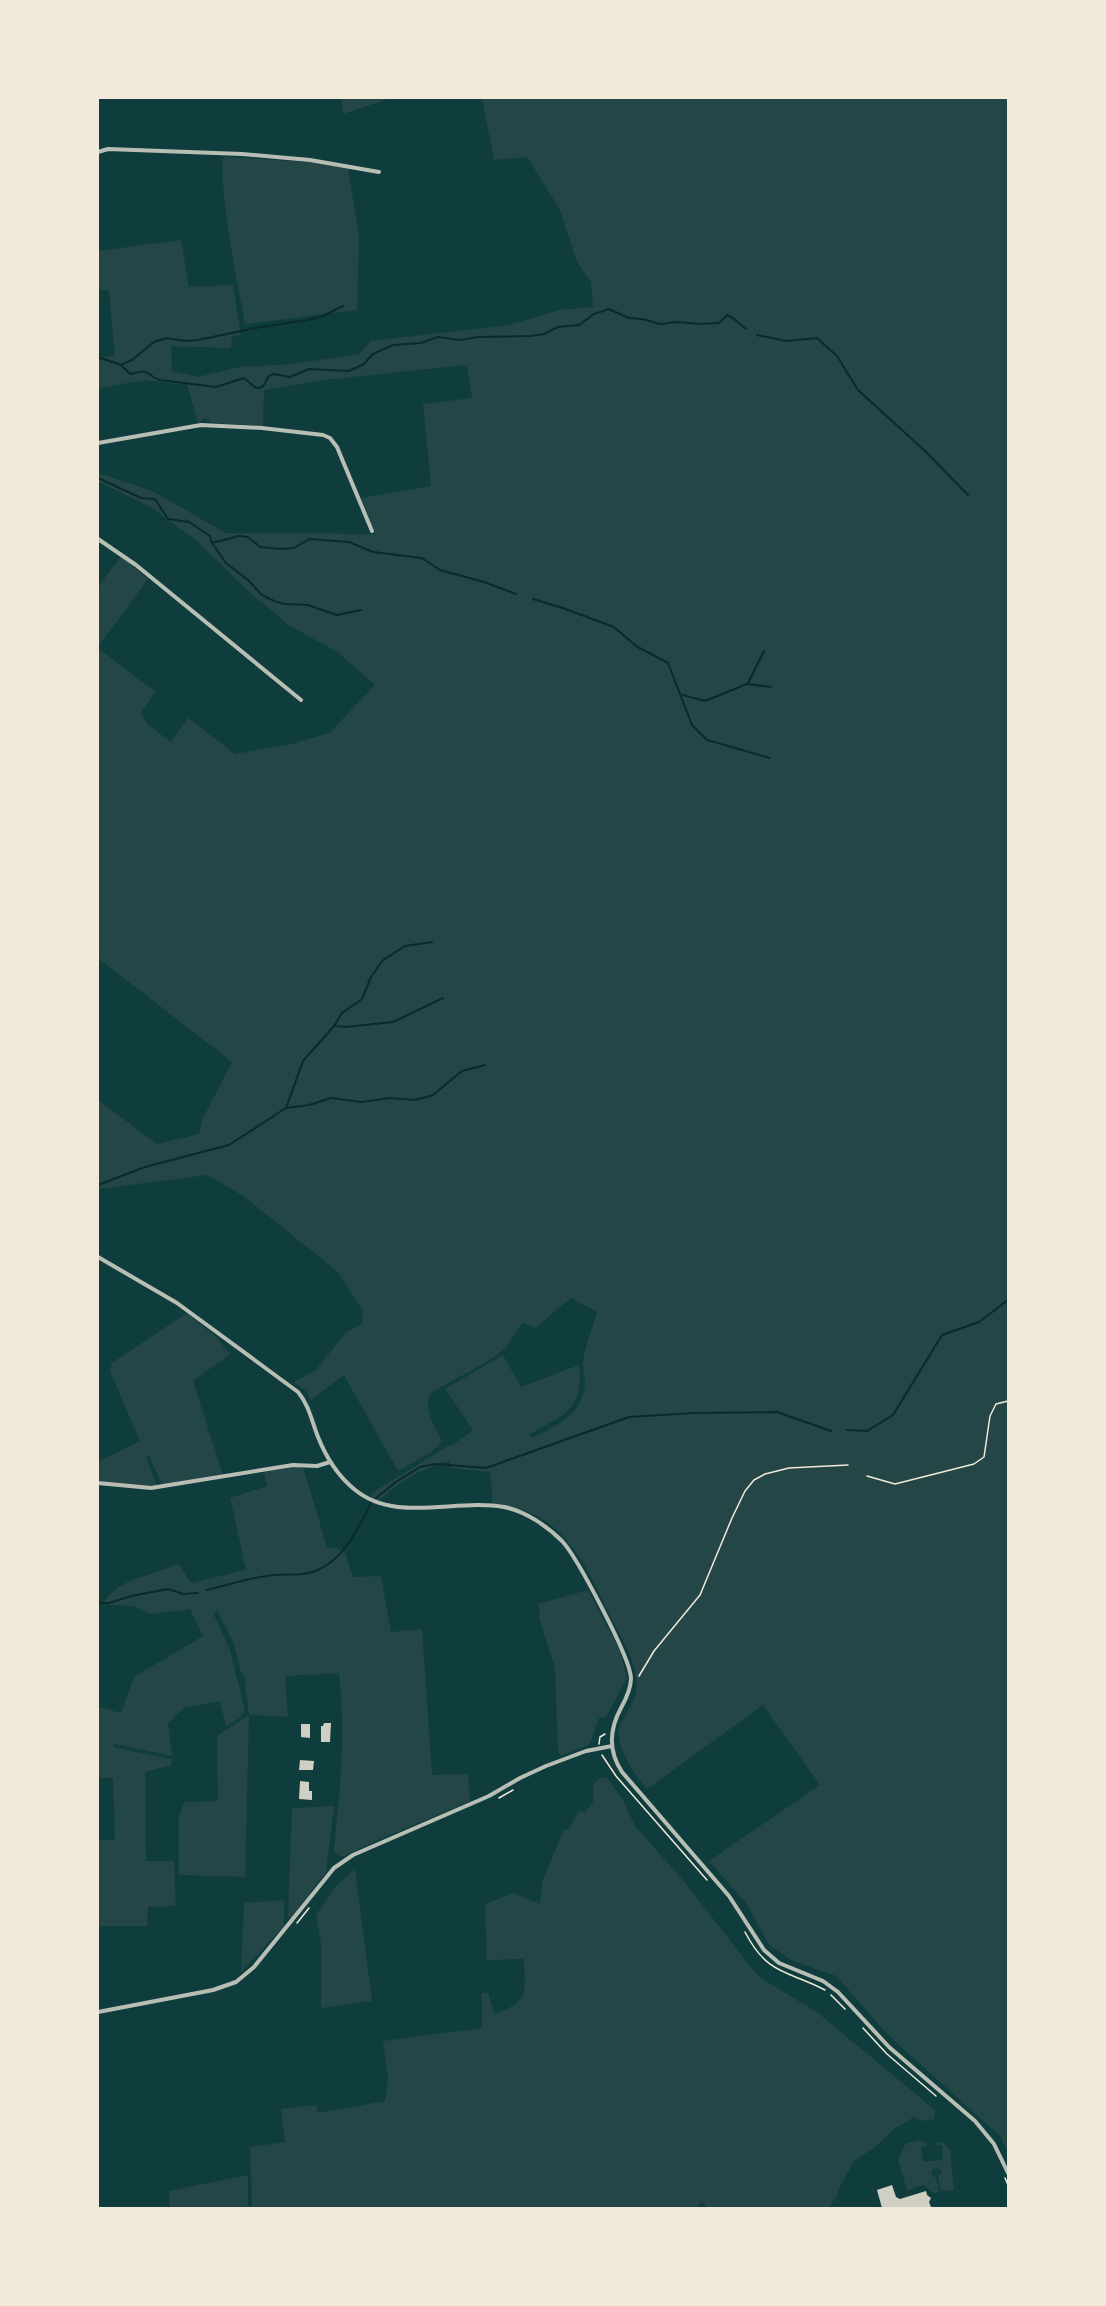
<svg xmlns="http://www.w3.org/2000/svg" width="1106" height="2306" viewBox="0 0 1106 2306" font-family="'Golos Text',sans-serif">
<rect width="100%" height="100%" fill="#0f3d3e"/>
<!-- green -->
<path fill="#244646" d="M 341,98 L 388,98 L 388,99 L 343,114 Z
M 482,98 L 1008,98 L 1008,2154 L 1001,2137 L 888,2035 L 836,1976 L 793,1961 L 770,1946 L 746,1903 L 709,1861 L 820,1785 L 763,1705 L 647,1789 C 635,1775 615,1746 619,1728 C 620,1724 624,1719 626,1715 C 634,1700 638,1695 636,1677 C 634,1657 620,1636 611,1618 C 585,1563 563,1509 493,1504 L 490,1472 L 452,1468 L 449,1461 C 416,1471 404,1479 378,1501 L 372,1498 L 372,1493 L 448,1446 L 453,1445 L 473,1430 L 445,1389 L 503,1355 L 521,1387 L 579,1365 C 584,1411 564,1414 529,1435 L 532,1438 C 556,1426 582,1415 585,1385 C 586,1377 582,1369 583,1362 C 585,1345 593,1328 597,1312 L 571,1298 L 535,1328 L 524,1323 C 513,1331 513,1342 501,1352 C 480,1368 453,1379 431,1393 C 421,1408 437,1428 442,1442 L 431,1452 L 398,1471 L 344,1375 L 311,1400 L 307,1392 L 294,1382 L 316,1370 L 346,1332 L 362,1324 L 363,1311 L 338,1272 L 246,1198 L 208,1175 L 98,1189 L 98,1100 L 157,1144 L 199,1134 L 202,1120 L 232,1062 L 98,958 L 98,648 L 155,692 L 141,713 L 147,724 L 171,742 L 188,718 L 235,754 L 292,744 L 333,732 L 332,730 L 375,685 L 337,652 L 290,626 L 248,591 L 198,542 L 152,508 L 102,483 L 98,483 L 98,473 L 152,491 L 226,533 L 375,534 L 361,498 L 431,486 L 423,404 L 472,398 L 467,365 L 323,380 L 264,390 L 263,426 L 212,423 L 207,418 L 202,419 L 200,423 L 198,423 L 187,385 L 146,380 L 98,388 L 98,357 L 115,356 L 109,290 L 98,290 L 98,251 L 181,240 L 189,287 L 233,285 L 241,335 L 232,337 L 231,348 L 171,346 L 172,371 L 198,377 L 239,367 L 292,364 L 359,354 L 371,341 L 509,325 L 559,310 L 593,307 L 591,282 L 577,262 L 559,208 L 527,157 L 494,160 Z
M 225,157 L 310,162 L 348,168 L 359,235 L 357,310 L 245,324 C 235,269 223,215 222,159 Z
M 121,556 L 148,579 L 98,647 L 98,587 Z
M 187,1313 L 215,1336 L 230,1354 L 193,1381 L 223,1475 L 162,1485 L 149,1455 L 146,1457 L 157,1486 L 150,1487 L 98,1481 L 98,1462 L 140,1441 L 110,1371 L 112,1363 Z
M 294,1467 L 303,1467 L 327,1547 L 344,1550 L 353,1577 L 381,1576 L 391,1632 L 422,1629 L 432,1775 L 468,1774 L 470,1801 L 376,1841 L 342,1857 L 336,1854 L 334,1850 C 340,1790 346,1732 339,1673 L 285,1676 L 288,1717 L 249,1715 L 245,1877 L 179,1875 L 179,1816 L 184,1802 L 218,1801 L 217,1736 L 249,1715 L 244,1674 L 241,1673 L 234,1644 L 217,1610 L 214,1615 L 229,1647 L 245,1710 L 241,1717 L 226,1726 L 220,1701 L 184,1708 L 168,1723 L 172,1756 L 114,1744 L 113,1747 L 172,1759 L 171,1765 L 145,1772 L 146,1861 L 174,1861 L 176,1906 L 148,1907 L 147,1926 L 98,1926 L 98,1840 L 115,1840 L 113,1778 L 98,1778 L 98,1707 L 121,1713 L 134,1677 L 203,1636 L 190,1609 L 150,1614 L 133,1606 L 103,1604 C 118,1577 150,1578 176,1564 L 180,1566 L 191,1583 L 246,1570 L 230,1498 L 267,1486 L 264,1472 Z
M 588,1590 L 620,1651 L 627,1678 L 606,1717 L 599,1718 L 590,1744 L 561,1756 L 558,1753 L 555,1668 L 539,1618 L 540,1613 L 538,1604 Z
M 601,1777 L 607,1778 L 623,1800 L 635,1826 L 682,1879 L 758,1976 L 818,2013 L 935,2110 L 934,2119 L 923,2121 L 914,2117 L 894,2129 L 874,2148 L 854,2161 L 838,2190 L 837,2196 L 828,2208 L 709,2208 L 702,2202 L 696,2208 L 252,2208 L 250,2147 L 285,2142 L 281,2109 L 316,2105 L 318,2113 L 385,2101 L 388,2077 L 383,2041 L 482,2028 L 482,1993 L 488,1993 L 494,2014 C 530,2001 525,1994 524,1959 L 487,1960 L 485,1904 L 513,1893 L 540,1904 L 542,1883 L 564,1829 L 568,1830 L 579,1811 L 585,1812 C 597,1799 593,1801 593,1785 Z
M 334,1806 L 326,1872 L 291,1918 L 288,1916 L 292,1808 Z
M 355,1869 L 372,2001 L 321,2008 L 321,1944 L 316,1915 L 336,1886 Z
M 284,1900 L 284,1926 L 241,1972 L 244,1903 Z
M 921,2140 L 929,2145 L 921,2147 L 923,2162 L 943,2160 L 942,2145 L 936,2145 L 937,2143 L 943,2142 L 950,2150 L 954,2190 L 941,2191 L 938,2178 L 942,2172 L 938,2168 L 933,2169 L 931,2174 L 936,2178 L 939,2192 L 933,2193 L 924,2185 L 907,2190 L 898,2160 L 906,2143 Z
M 248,2175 L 248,2208 L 170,2208 L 169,2191 Z"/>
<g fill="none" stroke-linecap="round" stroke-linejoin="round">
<!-- stream -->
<path stroke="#0a2a2b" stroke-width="2" d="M 757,335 L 786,341 L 817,338 L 837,356 L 858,390 L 926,452 L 968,495
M 98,359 L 101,358 L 121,365 L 130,374 C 152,368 143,374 160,380 L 216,387 L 244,378 L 256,388 C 266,388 264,382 269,376 L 274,374 L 290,377 L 309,369 L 349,371 L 364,364 L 373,354 L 393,345 L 421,343 L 438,337 L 461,340 L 478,337 L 530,336 L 544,334 L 558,327 L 579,325 L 594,314 L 609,309 L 629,318 L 642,319 L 660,324 L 678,322 L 700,324 L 719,323 L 727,315 L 733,318 L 746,329
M 121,365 L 132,360 L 154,342 L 167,338 L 185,341 L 198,340 L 261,327 L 307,320 L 321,317 L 343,306
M 98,478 L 141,498 L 155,499 L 168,519 L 189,522 L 210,536 L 212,543 L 239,536 L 248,537 L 260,547 L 282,549 L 294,548 L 309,539 L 349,542 L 373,552 L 422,558 L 440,570 L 484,582 L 516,594
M 212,543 L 226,563 L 248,580 L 262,595 L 274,601 L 284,604 L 308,605 L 337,615 L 361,610
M 533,599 L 563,608 L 614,627 L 636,646 L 668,663 L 692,725 L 707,740 L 770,758
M 748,683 L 764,651
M 683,695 L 705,701 L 747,684 L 771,687
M 335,1026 L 346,1027 L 393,1022 L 443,998
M 286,1108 L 303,1061 L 334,1026 L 342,1013 L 362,999 L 371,977 L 382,961 L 405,946 L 432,942
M 98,1185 L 145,1167 L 229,1145 L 286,1108 L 309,1105 L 331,1098 L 361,1102 L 390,1098 L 415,1100 L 433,1095 L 462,1071 L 485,1065
M 847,1430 L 867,1431 L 893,1415 L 942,1335 L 979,1322 L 1008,1300
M 376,1498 L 396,1482 L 420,1467 L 436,1464 L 486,1468 L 629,1417 L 694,1413 L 777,1412 L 831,1431
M 206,1590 C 228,1585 251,1577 274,1575 C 284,1574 293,1575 303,1574 C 338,1570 357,1532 371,1503
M 98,1603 L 109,1603 L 131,1596 L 168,1589 L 183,1594 L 198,1593"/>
</g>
<!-- building -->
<path fill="#cfcfc3" d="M 324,1723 L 331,1723 L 330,1742 L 321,1742 L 321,1726 L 323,1726 Z
M 301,1724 L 310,1724 L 310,1738 L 301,1737 Z
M 300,1760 L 314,1761 L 313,1770 L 299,1770 Z
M 300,1781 L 309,1782 L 309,1791 L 312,1791 L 312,1800 L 299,1799 Z
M 892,2185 L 896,2197 L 900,2199 L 926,2191 L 927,2195 L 931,2198 L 929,2202 L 931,2207 L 925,2208 L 882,2208 L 877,2190 Z"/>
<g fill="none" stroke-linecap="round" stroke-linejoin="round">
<!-- path -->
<path stroke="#f1e9da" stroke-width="1.5" d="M 1007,98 L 1008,100
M 867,1476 L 895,1484 L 974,1464 L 984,1457 L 990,1416 L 996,1404 L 1008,1401
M 639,1676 L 654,1651 L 700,1595 L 732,1518 L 745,1491 L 754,1480 L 765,1474 L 789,1468 L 848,1465
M 599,1744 L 600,1737 L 605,1734
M 602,1755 L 616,1776 L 707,1880
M 499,1798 L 513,1790
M 297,1923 L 309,1908
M 745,1932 C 768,1976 787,1970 825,1990
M 831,1995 L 845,2009
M 863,2028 L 887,2054 L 936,2096
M 1005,2178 L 1008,2185"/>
<!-- minor -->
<path stroke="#b8beb3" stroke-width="4" d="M 98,152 L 108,149 L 242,154 L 310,160 L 379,172
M 98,443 L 201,425 L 262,428 L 323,435 L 330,438 L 337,447 L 372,531
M 98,539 L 136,565 L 301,700
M 98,1257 L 177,1303 L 298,1392 C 309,1405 312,1422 318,1437 C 326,1457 337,1475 354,1489 C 395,1524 456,1498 504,1507 C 525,1511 547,1526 562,1541 C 577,1557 630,1657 631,1678 C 631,1689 626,1699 621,1708 C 609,1730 608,1751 622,1772 L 729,1896 L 764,1950 L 779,1963 L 823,1981 L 838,1992 L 889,2047 L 975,2121 L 994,2144 L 1008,2173
M 98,1483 L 151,1488 L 293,1465 L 317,1466 L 330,1462
M 98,2012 L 213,1990 L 236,1982 L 254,1967 L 334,1868 L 353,1855 L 489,1796 L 520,1778 L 546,1766 L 586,1751 L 612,1746"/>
</g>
<!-- border -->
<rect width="1106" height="2306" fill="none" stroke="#f1e9da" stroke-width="198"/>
</svg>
